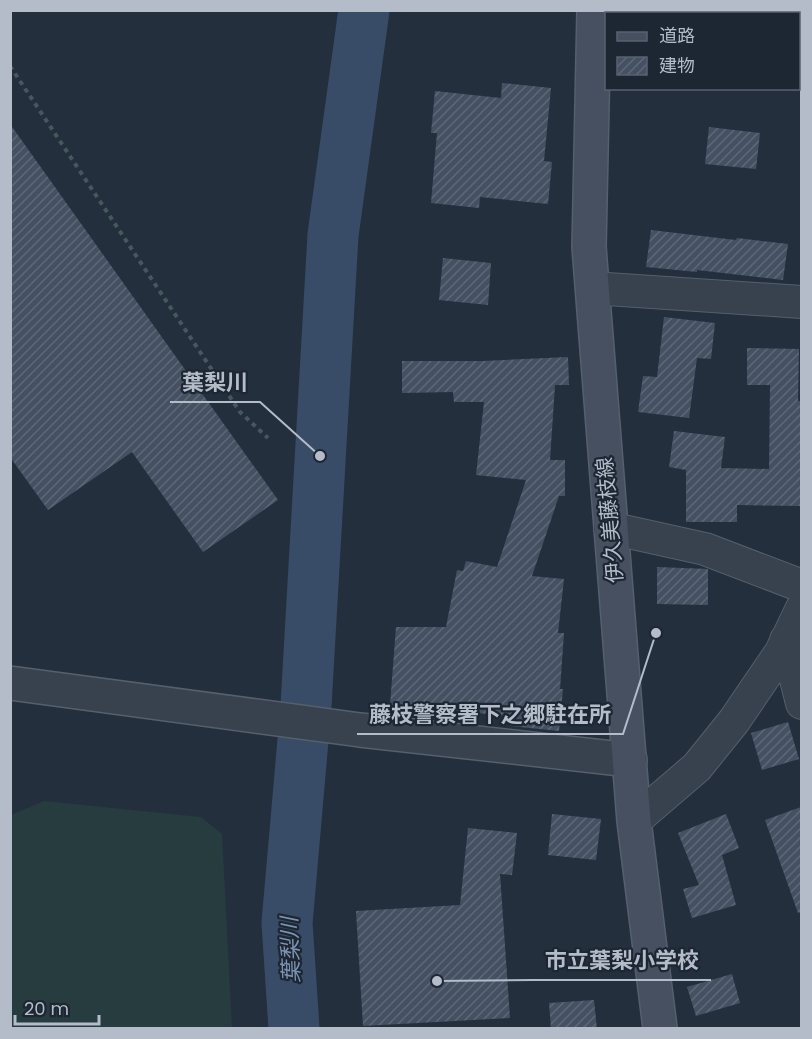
<svg xmlns="http://www.w3.org/2000/svg" width="812" height="1039" viewBox="0 0 812 1039" font-family="Poppins,'Noto Sans JP',sans-serif">
<defs>
<pattern id="building-hatch" width="6" height="6" patternUnits="userSpaceOnUse" patternTransform="scale(1.5)"><rect width="6" height="6" fill="#455162"/><path d="M-1 1l2-2M0 6l6-6M5 7l2-2" fill="none" stroke="#5d6877"/></pattern>
</defs>
<rect width="100%" height="100%" fill="#242f3e"/>
<!-- garden -->
<path fill="#263c3f" d="M 44,801 L 201,817 L 222,834 L 232,1028 L 11,1028 L 11,815 Z"/>
<g fill="none" stroke-linecap="round" stroke-linejoin="round">
<!-- river -->
<path stroke="#394c67" stroke-width="51" d="M 294,1028 L 287,923 L 306,706 L 333,235 L 364,10"/>
</g>
<!-- building -->
<path fill="url(#building-hatch)" d="M 502,83 L 551,88 L 544,161 L 552,162 L 548,204 L 480,197 L 479,208 L 431,203 L 437,133 L 431,133 L 435,91 L 501,98 Z
M 10,124 L 278,500 L 203,552 L 132,452 L 48,510 L 10,457 Z
M 709,127 L 760,133 L 756,169 L 705,164 Z
M 651,230 L 736,240 L 737,238 L 788,244 L 783,280 L 697,270 L 697,272 L 646,267 Z
M 443,258 L 491,263 L 488,305 L 439,300 Z
M 664,317 L 715,323 L 711,359 L 697,358 L 689,418 L 638,412 L 643,376 L 657,377 Z
M 747,348 L 799,349 L 798,401 L 801,401 L 801,506 L 737,505 L 737,522 L 686,522 L 686,470 L 669,467 L 674,431 L 725,437 L 721,468 L 769,469 L 770,385 L 747,385 Z
M 568,357 L 569,385 L 555,385 L 550,460 L 565,460 L 565,496 L 559,496 L 532,576 L 564,579 L 558,633 L 564,633 L 560,689 L 563,689 L 559,731 L 510,726 L 511,716 L 390,705 L 396,627 L 446,627 L 457,570 L 463,571 L 466,561 L 497,567 L 526,480 L 476,475 L 484,402 L 454,402 L 453,392 L 402,393 L 402,361 L 482,361 Z
M 657,567 L 708,569 L 708,605 L 657,604 Z
M 788,722 L 799,759 L 762,770 L 751,733 Z
M 801,807 L 801,912 L 798,913 L 765,820 Z
M 552,814 L 601,819 L 596,860 L 548,855 Z
M 726,814 L 739,848 L 722,855 L 736,905 L 692,918 L 683,889 L 699,885 L 678,833 Z
M 468,828 L 517,833 L 512,875 L 500,874 L 510,1018 L 363,1026 L 356,911 L 460,905 Z
M 732,974 L 740,1003 L 696,1016 L 687,987 Z
M 594,1000 L 597,1029 L 551,1029 L 549,1003 Z"/>
<g fill="none" stroke-linecap="round" stroke-linejoin="round">
<!-- minor casing -->
<g stroke="#565f6c" stroke-width="34">
<path id="minor" d="M 592,288 L 802,302
M 610,528 L 705,549 L 802,586
M 786,640 L 802,703
M 634,821 L 697,767 L 734,721 L 781,652 L 802,608"/>
</g>
<!-- tertiary casing -->
<g stroke="#565f6c" stroke-width="36">
<path id="tertiary" d="M 10,683 L 360,730 L 630,760"/>
</g>
<!-- secondary casing -->
<g stroke="#565f6c" stroke-width="36">
<path id="secondary" d="M 594,10 L 589,247 L 634,821 L 660,1028"/>
</g>
<!-- path -->
<path stroke="#44595c" stroke-width="4" stroke-dasharray="4.5 4.5" stroke-linecap="butt" d="M 10,66 L 240,412 L 268,438"/>
<!-- minor -->
<use href="#minor" stroke="#38414e" stroke-width="32"/>
<!-- tertiary -->
<use href="#tertiary" stroke="#38414e" stroke-width="33"/>
<!-- secondary -->
<use href="#secondary" stroke="#465061" stroke-width="33"/>
</g>
<g text-anchor="middle" stroke-width="4.5" stroke-linejoin="round" paint-order="stroke">
<!-- street labels -->
<g font-size="21" fill="#b4bcc9" stroke="#1d2633">
<text transform="translate(610 520) rotate(-95)" y="7">伊久美藤枝線</text>
</g>
<!-- water labels -->
<g font-size="22" font-style="italic" fill="#7c92b1" stroke="#1d2633">
<text transform="translate(290 950) rotate(-92)" y="8">葉梨川</text>
</g>
</g>
<!-- callouts -->
<path fill="none" stroke="#b4bcc9" stroke-width="2" d="M320 456L260 402H170M656 633L623 734H357M437 981L533 980H711"/>
<g fill="#b4bcc9" stroke="#1d2633" stroke-width="2">
<circle cx="320" cy="456" r="6"/>
<circle cx="656" cy="633" r="6"/>
<circle cx="437" cy="981" r="6"/>
</g>
<g font-size="22" text-anchor="middle" font-weight="bold" fill="#b4bcc9" stroke="#1d2633" stroke-width="4.5" stroke-linejoin="round" paint-order="stroke">
<text x="215" y="390">葉梨川</text>
<text x="490" y="722">藤枝警察署下之郷駐在所</text>
<text x="622" y="968">市立葉梨小学校</text>
</g>
<!-- border -->
<rect width="812" height="1039" fill="none" stroke="#b4bcc9" stroke-width="24"/>
<!-- legend -->
<rect x="605" y="12" width="195" height="78" fill="#1d2633" stroke="#59626f" stroke-width="1.5"/>
<rect x="617" y="32" width="30" height="9" fill="#465061" stroke="#59626f" stroke-width="1.5"/>
<text x="659" y="42" font-size="18" fill="#b4bcc9">道路</text>
<rect x="617" y="57" width="30" height="18" fill="url(#building-hatch)" stroke="#59626f" stroke-width="1.5"/>
<text x="659" y="72" font-size="18" fill="#b4bcc9">建物</text>
<!-- scale -->
<path d="M15 1015v9h84v-9" fill="none" stroke="#b4bcc9" stroke-width="3"/>
<text x="24" y="1015" font-size="18" fill="#b4bcc9" stroke="#1d2633" stroke-width="4.5" paint-order="stroke">20 m</text>
</svg>
